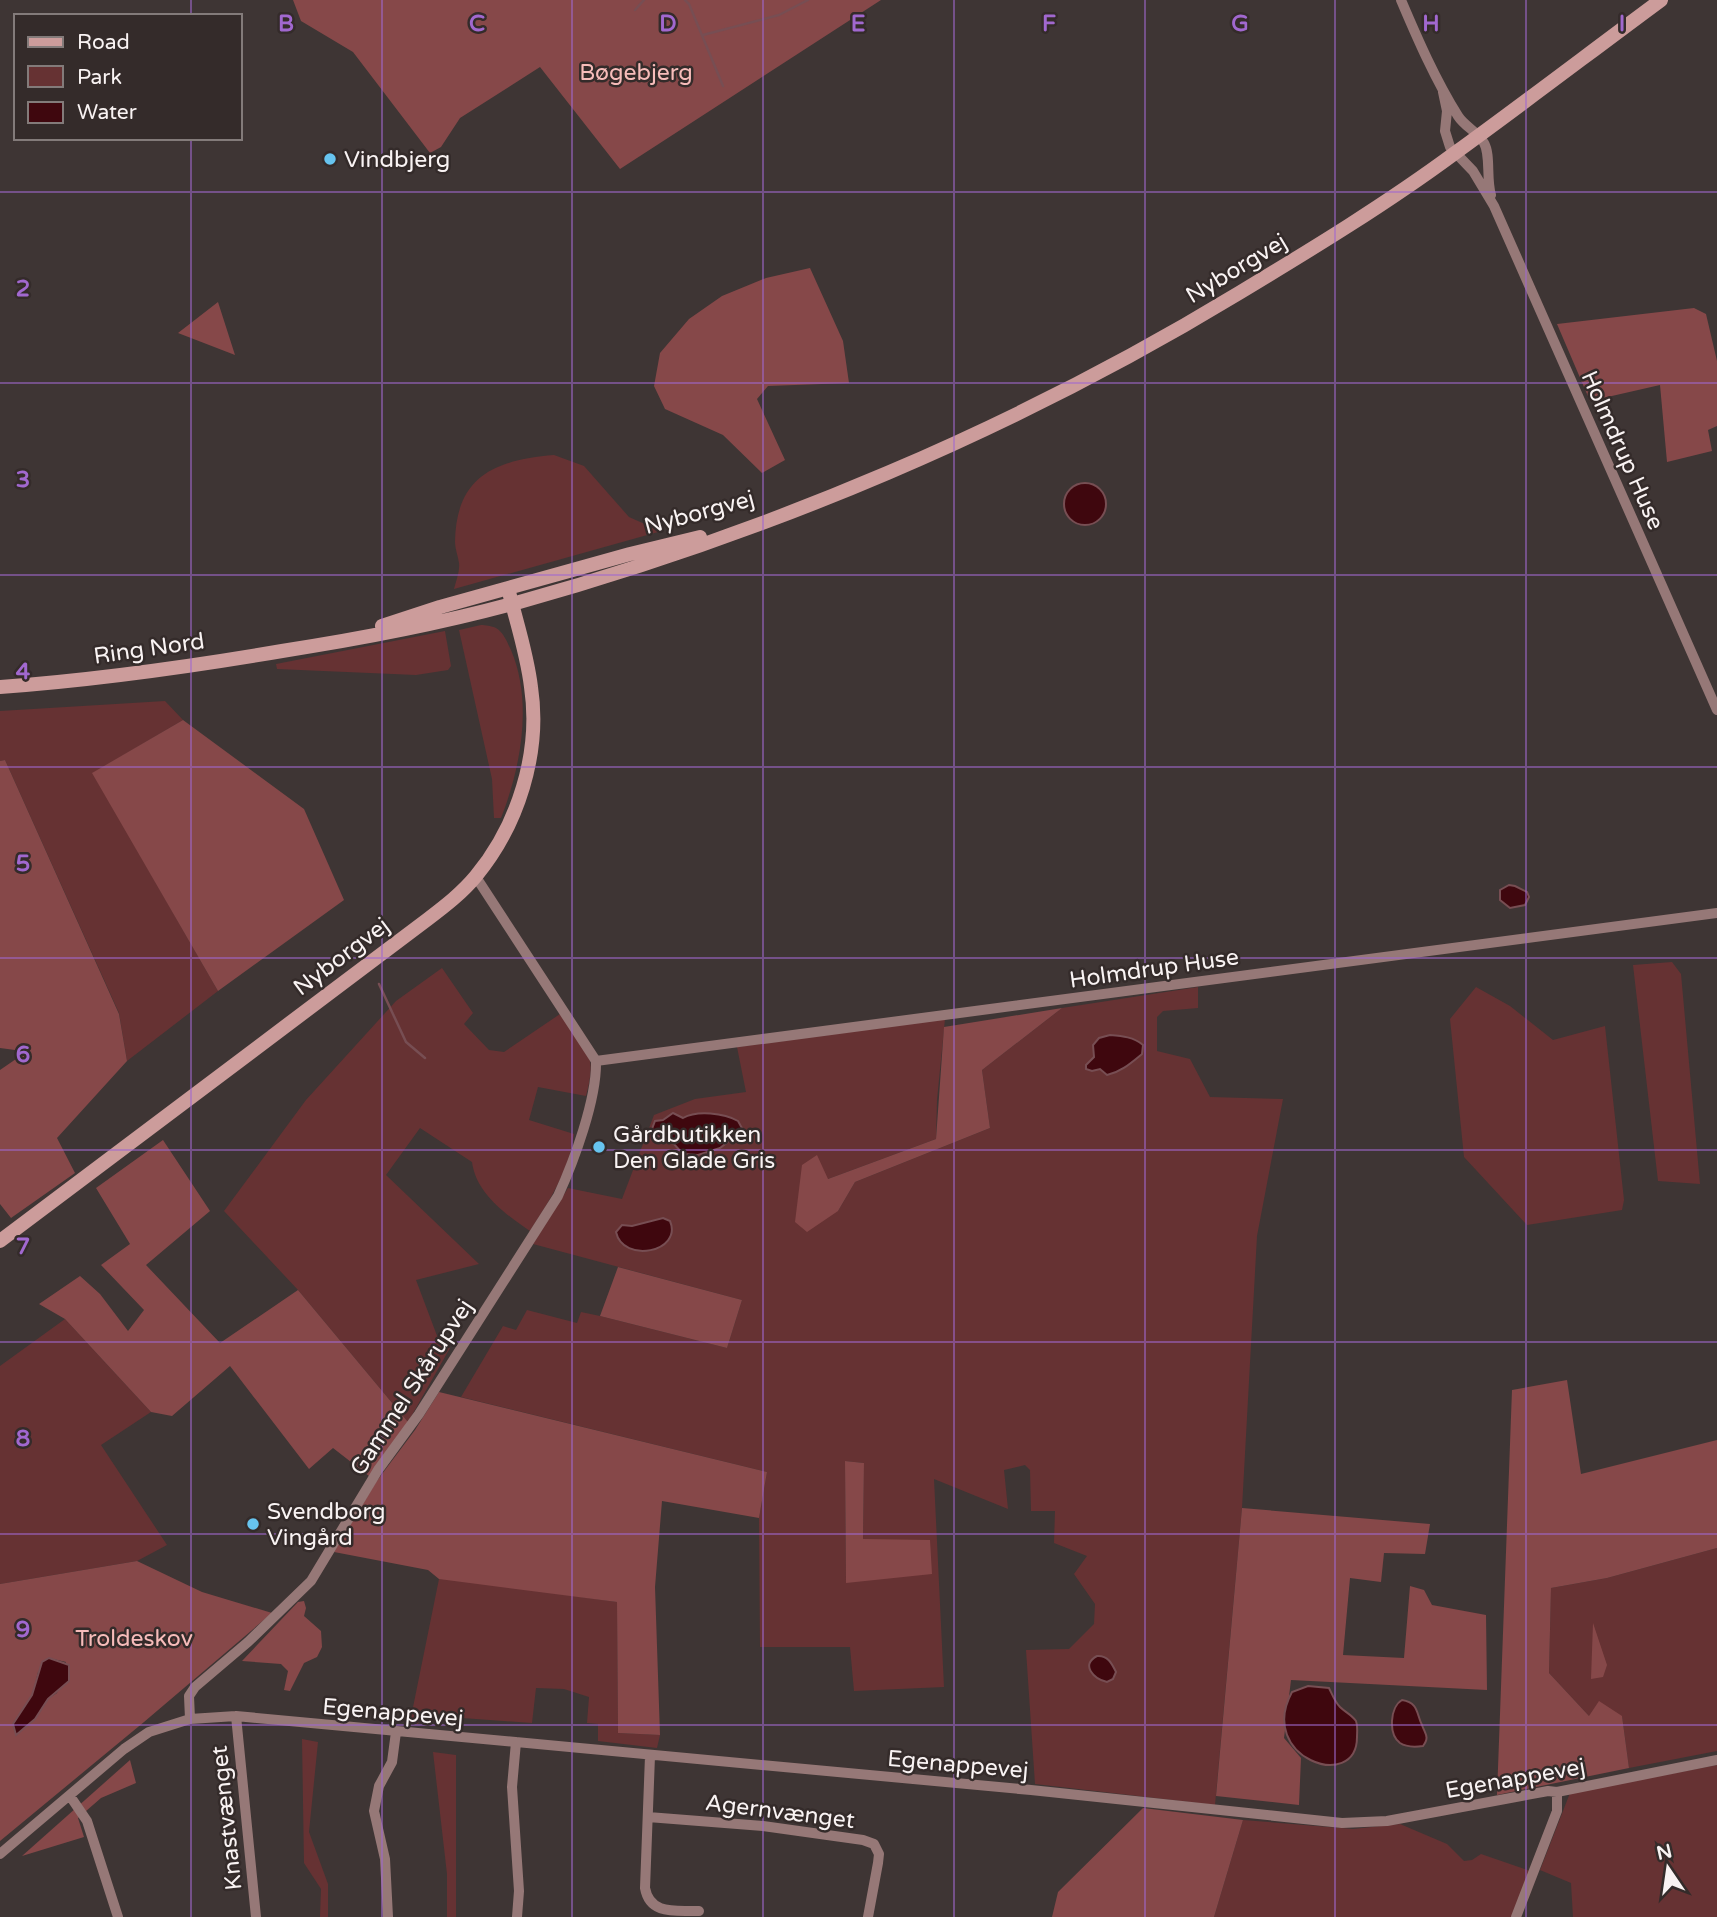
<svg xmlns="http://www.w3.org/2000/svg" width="1717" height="1917" viewBox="0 0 1717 1917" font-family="'Varela Round',sans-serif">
<rect width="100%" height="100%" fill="#3e3534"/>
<!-- green -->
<path fill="#663233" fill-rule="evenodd" d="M 554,455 L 584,466 L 629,517 L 656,529 L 658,532 L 454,589 C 456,581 460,571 459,563 C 458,556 455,549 455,542 C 456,476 495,460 554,455 Z
M 481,625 C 485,625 492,626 496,628 C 504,633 507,642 511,650 C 533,702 521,767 501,818 L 494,818 L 492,779 L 459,630 Z
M 445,631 L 451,666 L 448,670 L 416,675 L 277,669 L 276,664 Z
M 165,701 L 183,720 L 93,773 L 218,991 L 127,1061 L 119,1013 L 5,760 L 0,761 L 0,711 Z
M 1672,962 L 1681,974 L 1700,1184 L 1658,1181 L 1633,965 Z
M 442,968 L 473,1013 L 464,1024 L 489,1050 L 504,1052 L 560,1014 C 586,1049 598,1051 586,1096 L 538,1087 L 529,1120 L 574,1134 C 569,1171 550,1200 530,1231 C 505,1214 476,1193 472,1162 L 420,1128 L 386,1175 L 479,1264 L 416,1280 L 439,1341 L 450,1348 L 408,1422 L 298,1290 L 224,1211 L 306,1100 L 396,1001 Z
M 1198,987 L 1198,1008 L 1163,1011 L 1157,1017 L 1157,1051 L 1190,1059 L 1210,1097 L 1283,1099 L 1257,1236 L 1242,1508 L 1215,1805 L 1035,1784 L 1026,1650 L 1069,1649 L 1094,1624 L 1095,1604 L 1074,1574 L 1087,1556 L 1054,1543 L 1055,1511 L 1031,1511 L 1030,1470 L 1025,1465 L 1004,1470 L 1008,1509 L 934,1479 L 944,1687 L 854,1691 L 850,1647 L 760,1647 L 759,1518 L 767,1472 L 461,1397 L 503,1326 L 516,1330 L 527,1310 L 577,1323 L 581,1312 L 600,1316 L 727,1348 L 742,1300 L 533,1244 L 568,1188 L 622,1199 L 654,1115 L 695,1099 L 746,1092 L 737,1047 L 945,1019 L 937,1100 L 936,1139 L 828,1179 L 838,1211 L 855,1182 L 990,1128 L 982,1070 L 1062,1008 ZM 845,1461 L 864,1463 L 863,1539 L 846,1583 Z
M 1476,987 L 1510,1006 L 1553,1040 L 1605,1026 L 1624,1200 L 1622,1210 L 1527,1225 L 1464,1157 L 1450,1019 Z
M 65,1319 L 151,1412 L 101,1445 L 167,1545 L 137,1561 L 0,1584 L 0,1366 Z
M 1717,1548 L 1717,1751 L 1629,1768 L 1622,1716 L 1589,1716 L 1549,1673 L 1551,1588 L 1607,1578 Z
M 445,1578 L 617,1602 L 618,1733 L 660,1735 L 657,1748 L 598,1741 L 598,1724 L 587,1723 L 589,1697 L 564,1689 L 536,1688 L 532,1723 L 421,1715 L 418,1724 L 410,1722 L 439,1579 Z
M 302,1739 L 318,1742 L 309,1832 L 328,1884 L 328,1917 L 320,1917 L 321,1889 L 304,1863 Z
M 433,1752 L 456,1755 L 456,1917 L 447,1917 L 447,1874 Z
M 1717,1765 L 1717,1917 L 1573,1917 L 1571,1883 L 1540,1870 L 1570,1793 Z
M 1243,1820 L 1353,1829 L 1400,1824 L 1447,1844 L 1464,1861 L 1472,1860 L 1481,1854 L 1530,1871 L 1512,1917 L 1214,1917 Z"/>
<!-- forest -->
<path fill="#864849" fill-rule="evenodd" d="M 293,0 L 881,0 L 620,169 L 540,67 L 460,118 L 441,147 L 430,153 L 353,52 L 301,21 Z
M 810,268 L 843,341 L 849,383 L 768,386 L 757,399 L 785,460 L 762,473 L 723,435 L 665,409 L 654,386 L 660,353 L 689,319 L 722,296 L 766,278 Z
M 218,302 L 235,355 L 178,333 Z
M 1694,308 L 1706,314 L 1717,361 L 1717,426 L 1708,430 L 1712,451 L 1667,462 L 1660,385 L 1590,401 L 1557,324 Z
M 183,720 L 304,809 L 344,900 L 218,991 L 92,773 Z
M 5,760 L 119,1014 L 127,1061 L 57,1138 L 75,1173 L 11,1218 L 0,1204 L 0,1070 L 16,1059 L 15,1050 L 0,1048 L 0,761 Z
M 1062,1008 L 982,1070 L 990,1128 L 855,1182 L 838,1211 L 807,1232 L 795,1222 L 802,1165 L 817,1155 L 828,1179 L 936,1139 L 944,1027 Z
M 163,1140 L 210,1211 L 146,1265 L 220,1343 L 298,1290 L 408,1422 L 369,1476 L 333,1448 L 309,1469 L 230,1366 L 172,1416 L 151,1412 L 65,1319 L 39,1304 L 80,1276 L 100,1294 L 128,1331 L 144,1310 L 101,1265 L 130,1244 L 96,1188 Z
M 618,1267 L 742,1300 L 727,1348 L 600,1316 Z
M 1567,1380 L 1581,1474 L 1717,1440 L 1717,1548 L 1607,1578 L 1551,1588 L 1549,1673 L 1589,1716 L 1599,1701 L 1622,1716 L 1629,1768 L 1497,1795 L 1512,1390 Z
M 439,1392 L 767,1472 L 759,1518 L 662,1501 L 655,1587 L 660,1735 L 618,1733 L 617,1602 L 439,1579 L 428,1570 L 334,1552 L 376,1482 L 415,1430 Z
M 845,1461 L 864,1463 L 863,1539 L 930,1540 L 932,1574 L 846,1583 Z
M 1242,1508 L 1430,1524 L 1425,1554 L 1384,1553 L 1381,1582 L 1350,1578 L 1343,1655 L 1404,1658 L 1410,1586 L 1424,1590 L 1432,1605 L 1486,1615 L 1487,1690 L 1291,1680 L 1284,1738 L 1301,1758 L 1299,1805 L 1216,1796 Z
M 137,1561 L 202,1592 L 272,1613 L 144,1722 L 0,1841 L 0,1584 ZM 49,1658 L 66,1662 L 57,1693 L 48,1699 L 35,1719 L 13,1724 L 32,1695 L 38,1672 Z
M 304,1601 L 306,1608 L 304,1616 L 321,1631 L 322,1647 L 317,1657 L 304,1663 L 290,1691 L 284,1690 L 288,1671 L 281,1664 L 242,1661 L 298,1602 Z
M 1593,1623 L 1607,1665 L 1603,1677 L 1591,1679 Z
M 130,1760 L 136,1783 L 101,1798 L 78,1818 L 84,1837 L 22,1856 Z
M 1143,1808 L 1243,1820 L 1214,1917 L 1052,1917 L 1058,1892 Z"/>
<!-- water -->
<path fill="#3f070e" stroke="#774e53" stroke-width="2" d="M1064 504a21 21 0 1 1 42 0a21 21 0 1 1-42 0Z
M 1509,885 L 1515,886 L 1527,892 L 1529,897 L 1525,905 L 1510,908 L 1500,900 L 1500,890 Z
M 1110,1035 C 1122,1036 1134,1037 1143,1045 L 1142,1054 C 1131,1063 1121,1072 1107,1075 L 1100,1069 L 1092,1071 L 1086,1069 L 1086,1065 L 1094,1057 L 1093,1045 L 1099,1038 Z
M 673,1113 L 683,1118 C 697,1110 724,1113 738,1121 L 743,1130 L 720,1148 L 698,1155 L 683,1154 L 674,1144 L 658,1136 L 652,1129 L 655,1121 L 663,1120 Z
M 663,1218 L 670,1221 C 683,1252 623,1264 616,1232 L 622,1225 L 632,1226 Z
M 1097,1656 C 1108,1655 1112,1664 1116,1672 L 1113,1679 L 1107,1682 C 1094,1679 1080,1665 1097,1656 Z
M 49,1658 L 69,1665 L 69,1681 L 48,1699 L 35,1719 L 16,1735 L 13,1724 L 32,1695 L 42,1662 Z
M 1308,1686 L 1329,1688 C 1332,1694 1335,1702 1340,1707 C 1345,1712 1352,1715 1356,1721 C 1358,1726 1357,1732 1357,1737 C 1357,1793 1256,1758 1292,1692 Z
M 1402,1700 C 1419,1703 1416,1713 1422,1725 C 1425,1734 1430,1737 1423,1746 C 1416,1747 1406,1747 1400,1743 C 1388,1734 1390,1707 1402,1700 Z"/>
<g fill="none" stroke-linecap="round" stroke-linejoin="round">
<!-- stream -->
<path stroke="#774e53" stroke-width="2.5" d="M 685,0 L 689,4 L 723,86
M 635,10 L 644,0
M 703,35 L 779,15 L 808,0
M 379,984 L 406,1042 L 425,1058"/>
<!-- street -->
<path stroke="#967877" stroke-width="10" d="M 1401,0 C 1418,40 1435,79 1458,116 C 1465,127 1477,131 1484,143 C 1491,155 1486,179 1491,195
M 1443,92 L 1447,111 L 1445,131 L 1450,147 L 1473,171 L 1494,206 L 1717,710
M 596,1061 L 1717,913
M 236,1716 L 256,1917
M 190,1719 L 189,1696 L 195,1687 L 248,1642 L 311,1581 L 378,1470 L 419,1414 L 558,1196 C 574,1161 597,1099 596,1061 L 476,877
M 516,1742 L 512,1787 L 519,1891 L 517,1917
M 650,1756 L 645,1888 C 650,1916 677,1910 699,1911
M 70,1796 L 87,1821 L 118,1917
M 648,1817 L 763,1826 L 863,1840 L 874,1844 L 879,1854 L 878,1863 L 868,1917
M 0,1854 L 124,1749 L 149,1732 L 190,1719 L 236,1716 L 1031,1790 L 1342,1823 L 1387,1821 L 1548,1791 L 1557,1792 L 1717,1760
M 388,1917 L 385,1859 L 374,1811 L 379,1786 L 392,1762 L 396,1732
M 1516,1917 L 1557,1811 L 1557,1792"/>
<!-- secondary -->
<path stroke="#cc9c9b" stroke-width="14" d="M 382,626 L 440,607 L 630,554 L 700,537
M 0,687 C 95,680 188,667 282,651 C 360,639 439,624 516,603 C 768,533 1015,429 1239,293 C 1312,249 1386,204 1455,153 C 1524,103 1592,51 1661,0
M 0,1241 L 428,919 C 445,906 462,893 476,876 C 518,825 541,753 531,687 C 527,653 516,621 508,588"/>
</g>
<!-- grid -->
<path fill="none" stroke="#a168cf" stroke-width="2" stroke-opacity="0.55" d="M 191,0 L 191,16M 382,0 L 382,1917M 572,0 L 572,1917M 763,0 L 763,1917M 954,0 L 954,1917M 1145,0 L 1145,1917M 1335,0 L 1335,1917M 1526,0 L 1526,1917M 191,138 L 191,1917M 0,192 L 1717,192M 0,383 L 1717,383M 0,575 L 1717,575M 0,767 L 1717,767M 0,958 L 1717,958M 0,1150 L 1717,1150M 0,1342 L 1717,1342M 0,1534 L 1717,1534M 0,1725 L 1717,1725"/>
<!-- markers -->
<g fill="#67c4ef" stroke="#342b2a" stroke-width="2.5">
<circle cx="330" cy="159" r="7"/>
<circle cx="599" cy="1147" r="7"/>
<circle cx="253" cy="1524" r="7"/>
</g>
<g text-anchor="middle" stroke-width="5" stroke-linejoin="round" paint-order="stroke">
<!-- park labels -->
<g font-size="23" fill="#f7bcba" stroke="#342b2a">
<text x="636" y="80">Bøgebjerg</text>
<text x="134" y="1646">Troldeskov</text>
</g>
<!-- poi labels -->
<g font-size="23" fill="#f9f3f3" stroke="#342b2a" text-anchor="start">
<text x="344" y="167">Vindbjerg</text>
<text x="613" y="1142">Gårdbutikken<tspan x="613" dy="26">Den Glade Gris</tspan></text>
<text x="267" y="1519">Svendborg<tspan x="267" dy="26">Vingård</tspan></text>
</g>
<!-- street labels -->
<g font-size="23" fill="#f9f3f3" stroke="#342b2a">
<text transform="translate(1236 268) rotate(-31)" y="8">Nyborgvej</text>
<text transform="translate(1623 450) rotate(66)" y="8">Holmdrup Huse</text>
<text transform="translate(699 512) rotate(-15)" y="8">Nyborgvej</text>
<text transform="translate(149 648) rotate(-8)" y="8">Ring Nord</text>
<text transform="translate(341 956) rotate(-37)" y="8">Nyborgvej</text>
<text transform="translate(1154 968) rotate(-8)" y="8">Holmdrup Huse</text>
<text transform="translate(411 1387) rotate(-57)" y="8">Gammel Skårupvej</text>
<text transform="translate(393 1712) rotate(5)" y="8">Egenappevej</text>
<text transform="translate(958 1764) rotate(5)" y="8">Egenappevej</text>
<text transform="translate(1515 1778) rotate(-10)" y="8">Egenappevej</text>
<text transform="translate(780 1811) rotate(7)" y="8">Agernvænget</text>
<text transform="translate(226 1818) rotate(-96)" y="8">Knastvænget</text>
</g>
</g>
<g font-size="23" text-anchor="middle" font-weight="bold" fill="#a168cf" stroke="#342b2a" stroke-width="5" stroke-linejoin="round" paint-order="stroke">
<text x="286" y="31">B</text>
<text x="477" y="31">C</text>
<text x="668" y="31">D</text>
<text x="858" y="31">E</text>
<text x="1049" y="31">F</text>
<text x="1240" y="31">G</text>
<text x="1431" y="31">H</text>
<text x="1622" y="31">I</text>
<text x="23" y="296">2</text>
<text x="23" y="487">3</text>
<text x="23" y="679">4</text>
<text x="23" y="871">5</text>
<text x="23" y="1062">6</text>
<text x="23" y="1254">7</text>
<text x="23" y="1446">8</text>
<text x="23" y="1637">9</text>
</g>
<!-- legend -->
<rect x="14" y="14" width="228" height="126" fill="#342b2a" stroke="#837b7a" stroke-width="2"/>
<rect x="28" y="37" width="35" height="10" fill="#cc9c9b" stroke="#837b7a" stroke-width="2"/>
<text x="77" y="49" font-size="21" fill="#f9f3f3">Road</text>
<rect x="28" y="66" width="35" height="21" fill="#663233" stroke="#837b7a" stroke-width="2"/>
<text x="77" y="84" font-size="21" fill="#f9f3f3">Park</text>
<rect x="28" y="102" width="35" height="21" fill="#3f070e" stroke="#837b7a" stroke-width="2"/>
<text x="77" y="119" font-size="21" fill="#f9f3f3">Water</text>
<!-- north arrow -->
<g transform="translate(1668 1868) rotate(347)" stroke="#342b2a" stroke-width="5" paint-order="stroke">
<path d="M0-5L12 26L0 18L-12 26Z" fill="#f9f3f3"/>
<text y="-10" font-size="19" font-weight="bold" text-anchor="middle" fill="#f9f3f3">N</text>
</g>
</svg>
